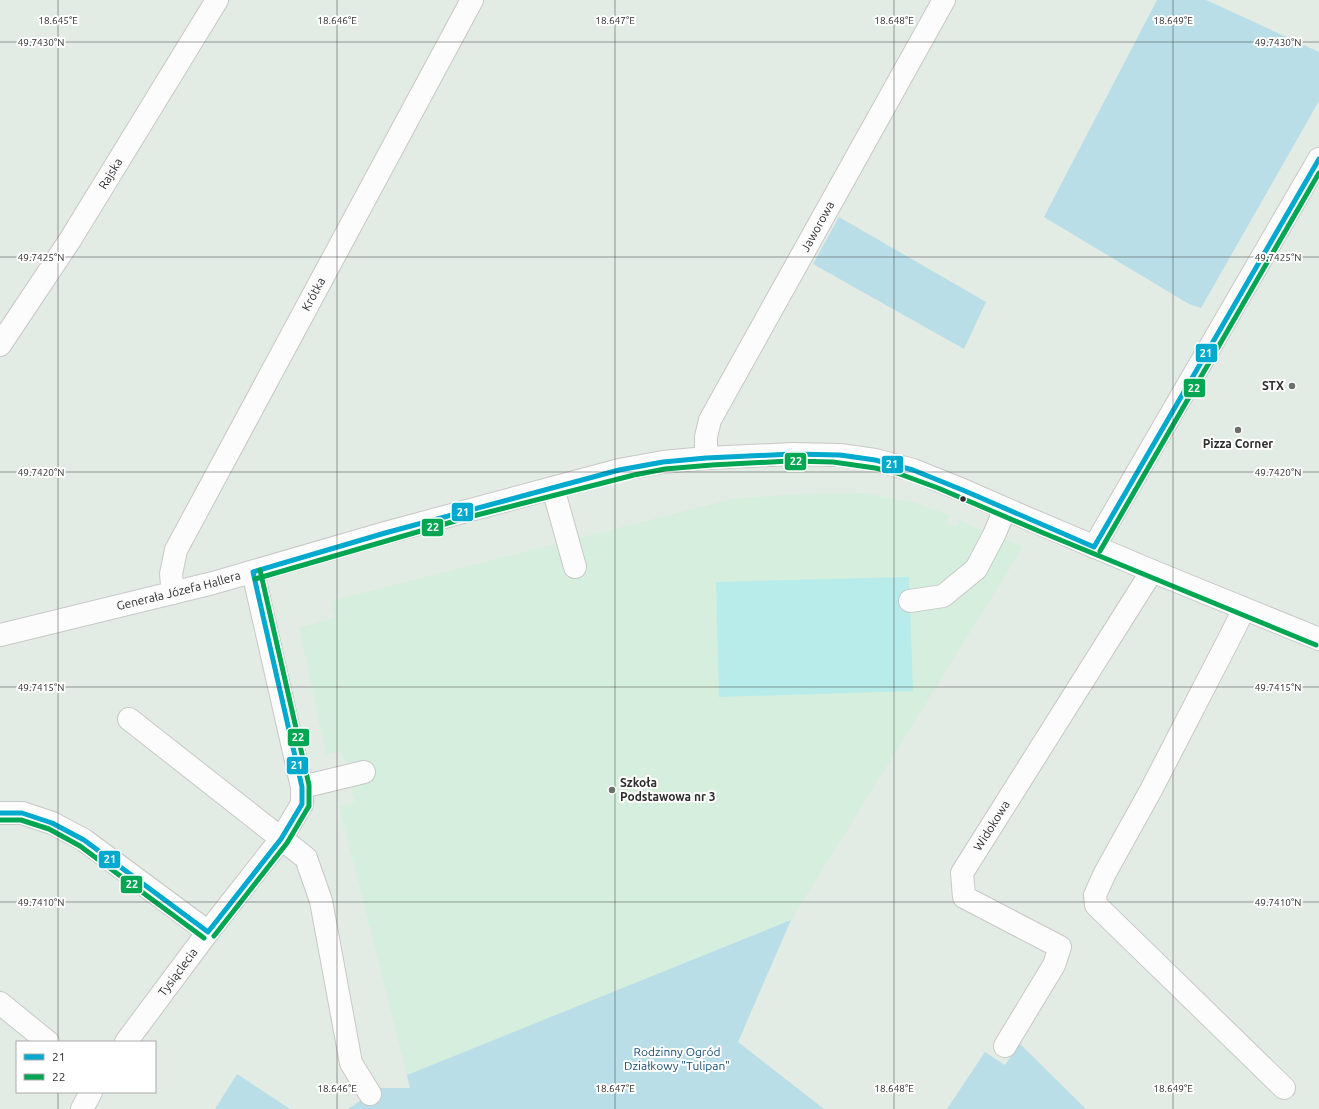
<svg xmlns="http://www.w3.org/2000/svg" width="1319" height="1109" viewBox="0 0 1319 1109" font-family="Ubuntu,sans-serif">
<rect width="100%" height="100%" fill="#e2ebe4"/>
<!-- education -->
<path fill="#d6eedd" d="M 863,493 L 912,502 L 949,515 L 947,522 L 957,527 L 960,521 L 1023,547 L 791,920 L 407,1075 L 339,806 L 355,802 L 342,751 L 326,754 L 299,628 L 335,618 L 331,601 L 733,499 L 799,494 Z"/>
<!-- green -->
<path fill="#b9dee7" d="M 1157,0 L 1206,0 L 1319,52 L 1319,101 L 1201,308 L 1189,304 L 1044,217 Z
M 839,217 L 986,302 L 964,349 L 813,264 Z
M 791,920 L 738,1042 L 824,1109 L 348,1109 L 370,1094 L 376,1088 L 410,1088 L 407,1075 Z
M 1020,1044 L 1086,1109 L 947,1109 L 985,1052 L 1005,1065 Z
M 237,1074 L 290,1109 L 215,1109 Z"/>
<!-- pitch -->
<path fill="#b7eceb" d="M 909,577 L 913,691 L 719,697 L 716,582 Z"/>
<g fill="none" stroke-linecap="round" stroke-linejoin="round">
<!-- minor casing -->
<g stroke="#c7c8c7" stroke-width="24">
<g id="minor">
<path id="s1" d="M 0,345 L 70,240 L 217,0"/>
<path id="s2" d="M 706,458 L 706,437 L 710,420 L 944,0"/>
<path d="M 553,488 L 575,567"/>
<path d="M 1094,547 L 1319,159"/>
<path id="s3" d="M 173,593 L 171,574 L 176,550 L 472,0"/>
<path d="M 910,601 L 943,596 L 976,569 L 994,535 L 1005,509"/>
<path d="M 1244,609 L 1228,641 L 1151,790 L 1105,873 L 1095,895 L 1096,905 L 1284,1088"/>
<path id="s4" d="M 0,635 L 213,583 L 385,533 L 619,470 L 663,462 L 706,458 L 792,454 L 840,455 L 875,460 L 913,470 L 965,491 L 1022,516 L 1152,571 L 1319,639"/>
<path d="M 129,719 L 306,858 L 321,901 L 351,1063 L 370,1094"/>
<path d="M 302,787 L 364,772"/>
<path d="M 0,813 L 22,813 L 52,823 L 84,840 L 208,932"/>
<path d="M 0,1003 L 48,1042"/>
<path id="s5" d="M 126,1042 L 208,932 L 281,839 L 302,804 L 302,787 L 253,572"/>
<path id="s6" d="M 1005,1046 L 1054,965 L 1060,947 L 964,897 L 962,873 L 1152,571"/>
<path d="M 82,1109 L 91,1092"/>
</g>
</g>
<!-- minor -->
<use href="#minor" stroke="#fbfcfb" stroke-width="22"/>
<!-- bus-1 casing -->
<g stroke="#fff" stroke-width="8">
<path id="bus-1" d="M 1094,547 L 1319,159
M 253,572 L 385,533 L 619,470 L 663,462 L 706,458 L 792,454 L 840,455 L 875,460 L 913,470 L 965,491 L 1094,547
M 0,813 L 22,813 L 52,823 L 84,840 L 208,932
M 208,932 L 281,839 L 302,804 L 302,787 L 253,572"/>
</g>
<!-- bus-2 casing -->
<g stroke="#fff" stroke-width="8">
<path id="bus-2" d="M 1100,551 L 1319,173
M 255,579 L 469,517 L 634,475 L 665,469 L 712,465 L 789,461 L 833,462 L 875,468 L 897,473 L 938,488 L 1041,532 L 1316,645
M 0,820 L 21,820 L 49,829 L 80,846 L 204,938
M 214,936 L 287,843 L 309,806 L 309,785 L 260,570"/>
</g>
<!-- bus-1 -->
<use href="#bus-1" stroke="#00a9ce" stroke-width="5"/>
<!-- bus-2 -->
<use href="#bus-2" stroke="#00a651" stroke-width="5"/>
</g>
<!-- ticks -->
<path fill="none" stroke="#2d2d2d" stroke-width="1" stroke-opacity="0.45" d="M 58,0 L 58,1042M 337,0 L 337,1109M 615,0 L 615,1109M 894,0 L 894,1109M 1173,0 L 1173,1109M 0,42 L 1319,42M 0,257 L 1319,257M 0,472 L 1319,472M 0,687 L 1319,687M 0,902 L 1319,902M 58,1092 L 58,1109"/>
<!-- markers -->
<g fill="#6c706d" stroke="#fff" stroke-width="1.5">
<circle cx="1292" cy="386" r="4"/>
<circle cx="1238" cy="430" r="4"/>
<circle cx="612" cy="790" r="4"/>
</g>
<circle fill="#2d2d2d" stroke="#fff" stroke-width="1.5" cx="963" cy="499" r="3.5"/>
<g text-anchor="middle" stroke-width="4" stroke-linejoin="round" paint-order="stroke">
<!-- street labels -->
<g font-size="12" fill="#2d2d2d" stroke="#fff">
<text dy="4" stroke="none"><textPath href="#s1" startOffset="204">Rajska</textPath></text>
<text dy="4" stroke="none"><textPath href="#s2" startOffset="260">Jaworowa</textPath></text>
<text dy="4" stroke="none"><textPath href="#s3" startOffset="334">Krótka</textPath></text>
<text dy="4" stroke="none"><textPath href="#s4" startOffset="184">Generała Józefa Hallera</textPath></text>
<text dy="4" stroke="none"><textPath href="#s6" startOffset="302">Widokowa</textPath></text>
<text dy="4" stroke="none"><textPath href="#s5" startOffset="87">Tysiąclecia</textPath></text>
</g>
<!-- poi labels -->
<g font-size="12" font-weight="bold" fill="#2d2d2d" stroke="#fff" text-anchor="end">
<text x="1284" y="390">STX</text>
<text x="1238" y="448" text-anchor="middle">Pizza Corner</text>
<text x="620" y="787" text-anchor="start">Szkoła<tspan x="620" dy="14">Podstawowa nr 3</tspan></text>
</g>
<!-- park labels -->
<g font-size="12" fill="#154c71" stroke="#fff">
<text x="677" y="1056">Rodzinny Ogród<tspan x="677" dy="14">Działkowy "Tulipan"</tspan></text>
</g>
</g>
<g font-size="10" text-anchor="middle" fill="#2d2d2d" stroke="#fff" stroke-width="4" stroke-linejoin="round" paint-order="stroke">
<text x="58" y="24">18.645°E</text>
<text x="337" y="24">18.646°E</text>
<text x="615" y="24">18.647°E</text>
<text x="894" y="24">18.648°E</text>
<text x="1173" y="24">18.649°E</text>
<text x="41" y="46">49.7430°N</text>
<text x="1278" y="46">49.7430°N</text>
<text x="41" y="261">49.7425°N</text>
<text x="1278" y="261">49.7425°N</text>
<text x="41" y="476">49.7420°N</text>
<text x="1278" y="476">49.7420°N</text>
<text x="41" y="691">49.7415°N</text>
<text x="1278" y="691">49.7415°N</text>
<text x="41" y="906">49.7410°N</text>
<text x="1278" y="906">49.7410°N</text>
<text x="337" y="1092">18.646°E</text>
<text x="615" y="1092">18.647°E</text>
<text x="894" y="1092">18.648°E</text>
<text x="1173" y="1092">18.649°E</text>
</g>
<g stroke="#fff" stroke-width="1.5">
<rect x="1195" y="343" width="23" height="20" rx="4" fill="#00a9ce"/>
<rect x="1183" y="378" width="23" height="20" rx="4" fill="#00a651"/>
<rect x="784" y="452" width="23" height="19" rx="4" fill="#00a651"/>
<rect x="881" y="455" width="23" height="19" rx="4" fill="#00a9ce"/>
<rect x="451" y="502" width="23" height="20" rx="4" fill="#00a9ce"/>
<rect x="421" y="518" width="23" height="19" rx="4" fill="#00a651"/>
<rect x="287" y="728" width="23" height="19" rx="4" fill="#00a651"/>
<rect x="286" y="756" width="23" height="19" rx="4" fill="#00a9ce"/>
<rect x="98" y="850" width="23" height="19" rx="4" fill="#00a9ce"/>
<rect x="120" y="875" width="23" height="19" rx="4" fill="#00a651"/>
</g>
<g font-size="11" text-anchor="middle" font-weight="bold" fill="#fff">
<text x="1206" y="357">21</text>
<text x="1194" y="392">22</text>
<text x="796" y="465">22</text>
<text x="892" y="468">21</text>
<text x="463" y="516">21</text>
<text x="433" y="531">22</text>
<text x="298" y="741">22</text>
<text x="297" y="769">21</text>
<text x="110" y="863">21</text>
<text x="132" y="888">22</text>
</g>
<!-- legend -->
<rect x="16" y="1041" width="140" height="52" fill="#ffffff" stroke="#ababab"/>
<rect x="24" y="1054" width="20" height="6" fill="#00a9ce" stroke="#ababab"/>
<text x="52" y="1061" font-size="12" fill="#2d2d2d">21</text>
<rect x="24" y="1074" width="20" height="6" fill="#00a651" stroke="#ababab"/>
<text x="52" y="1081" font-size="12" fill="#2d2d2d">22</text>
</svg>
